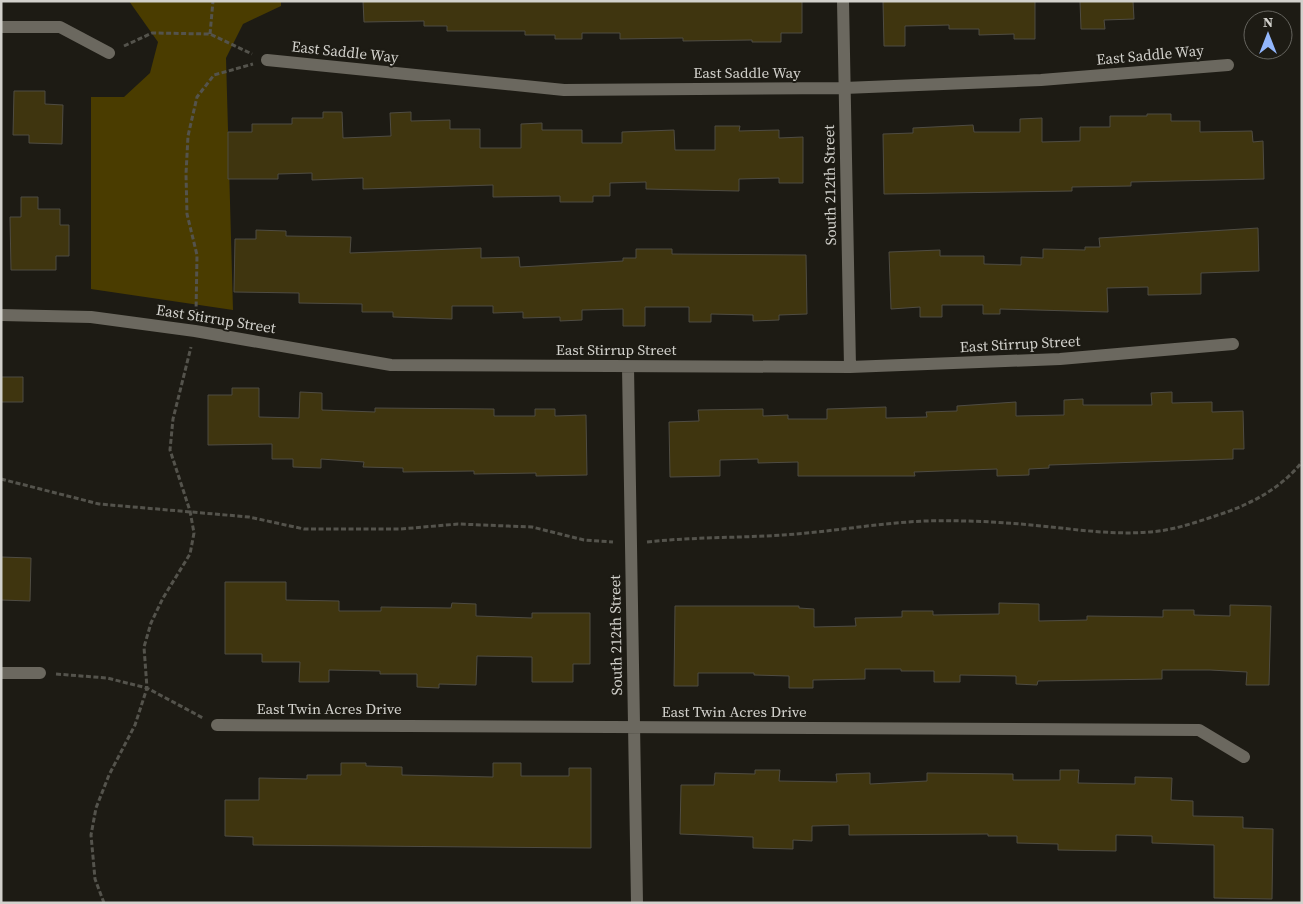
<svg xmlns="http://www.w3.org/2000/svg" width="1303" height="904" viewBox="0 0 1303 904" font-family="'Source Serif 4',serif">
<rect width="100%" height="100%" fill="#1d1b14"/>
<!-- green -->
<path fill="#4a3c00" d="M 129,1 L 281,1 L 281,6 L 243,24 L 226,58 L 233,310 L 91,289 L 91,97 L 124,97 L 150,73 L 158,42 Z"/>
<!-- building -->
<path fill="#3f350f" stroke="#4f4c43" d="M 363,1 L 802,1 L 802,33 L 781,33 L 781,42 L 752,42 L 752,40 L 683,41 L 683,38 L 620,39 L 620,33 L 582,33 L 582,39 L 555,39 L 555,35 L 525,35 L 525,31 L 447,31 L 447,26 L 424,26 L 424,21 L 364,22 Z
M 883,1 L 1035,1 L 1035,39 L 1014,39 L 1014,34 L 979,35 L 979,29 L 949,29 L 949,25 L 905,26 L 905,46 L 884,46 Z
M 1080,1 L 1133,1 L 1134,19 L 1104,20 L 1105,29 L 1081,29 Z
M 14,91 L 45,91 L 45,104 L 63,105 L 62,144 L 29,143 L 29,135 L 13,135 Z
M 323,112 L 342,112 L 343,138 L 391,136 L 390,113 L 411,112 L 411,121 L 450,120 L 450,129 L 480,129 L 480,148 L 521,148 L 521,124 L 542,123 L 542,130 L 582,130 L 582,143 L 622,143 L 622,132 L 674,130 L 675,150 L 715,150 L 715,126 L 740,126 L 739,131 L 779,130 L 779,138 L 803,137 L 803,183 L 779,183 L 779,178 L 739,179 L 739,191 L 646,189 L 646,182 L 610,183 L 610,196 L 593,196 L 593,202 L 560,202 L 560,196 L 493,197 L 493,185 L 363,189 L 363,178 L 312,180 L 312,173 L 278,174 L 278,179 L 228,179 L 228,132 L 252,132 L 252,124 L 292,124 L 292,118 L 323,118 Z
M 1147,114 L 1171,114 L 1171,121 L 1200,121 L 1200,132 L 1252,131 L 1253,142 L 1263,141 L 1264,179 L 1131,182 L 1131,186 L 1072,187 L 1072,191 L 884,194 L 883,134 L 913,133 L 913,128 L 973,125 L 974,132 L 1020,132 L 1020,119 L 1042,118 L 1042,142 L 1080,141 L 1080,127 L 1110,127 L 1110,116 L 1147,116 Z
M 21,197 L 38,197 L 38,209 L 60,209 L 60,225 L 69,225 L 69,256 L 56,256 L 56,270 L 11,270 L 10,217 L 21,217 Z
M 1258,228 L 1259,271 L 1201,273 L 1201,294 L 1148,295 L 1148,287 L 1107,288 L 1108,312 L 1000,309 L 1000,314 L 983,314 L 983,305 L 942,305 L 942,317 L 920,317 L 920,307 L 891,309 L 889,252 L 940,250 L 940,256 L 984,256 L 984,264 L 1021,265 L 1021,257 L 1043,258 L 1043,249 L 1085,250 L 1085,247 L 1100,247 L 1099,238 Z
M 256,230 L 286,231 L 286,236 L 351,237 L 350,253 L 481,248 L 481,258 L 519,257 L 520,267 L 623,261 L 623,258 L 636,258 L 636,249 L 672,249 L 672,254 L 806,255 L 807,314 L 779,315 L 779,320 L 753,321 L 753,315 L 711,314 L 711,322 L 689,322 L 689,307 L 645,307 L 645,326 L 623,326 L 623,309 L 582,310 L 582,320 L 560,321 L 560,317 L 523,318 L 523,312 L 493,313 L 493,306 L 452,306 L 452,319 L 393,317 L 393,312 L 362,312 L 362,304 L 299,303 L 299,293 L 234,292 L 235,239 L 256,239 Z
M 1,377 L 23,377 L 23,402 L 1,402 Z
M 232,388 L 259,388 L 259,417 L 299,418 L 300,392 L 322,393 L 322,410 L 375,412 L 375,408 L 494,409 L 494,416 L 535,416 L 535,409 L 555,409 L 555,416 L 586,415 L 587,475 L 536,476 L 536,473 L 474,474 L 474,471 L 403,472 L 403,468 L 363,467 L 364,462 L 321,459 L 321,468 L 293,467 L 293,459 L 272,459 L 272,444 L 208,445 L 208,395 L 232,395 Z
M 1172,392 L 1172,403 L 1212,402 L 1212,412 L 1243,411 L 1244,449 L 1233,449 L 1233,459 L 1049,465 L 1049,468 L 1029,469 L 1029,475 L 997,476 L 997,469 L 914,472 L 915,476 L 798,476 L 798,462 L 758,463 L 758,459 L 720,460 L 720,476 L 670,477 L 669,422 L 699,421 L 698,410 L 763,409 L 763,416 L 788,415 L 788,419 L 827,419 L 827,409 L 886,407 L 886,418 L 927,417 L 926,412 L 957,411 L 957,406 L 1016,402 L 1016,416 L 1064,415 L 1064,400 L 1083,399 L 1083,405 L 1152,405 L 1151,393 Z
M 1,557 L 31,558 L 30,601 L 1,600 Z
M 225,582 L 286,582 L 286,600 L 339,601 L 339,611 L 381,611 L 381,607 L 451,608 L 452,603 L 476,604 L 476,616 L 532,618 L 532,613 L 590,613 L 590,664 L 573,664 L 573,682 L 532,682 L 532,657 L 477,656 L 476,685 L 439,684 L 439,688 L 417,687 L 417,674 L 380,674 L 380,671 L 329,670 L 329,682 L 299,682 L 300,662 L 262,662 L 262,654 L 225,654 Z
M 999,603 L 1039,604 L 1039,621 L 1087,620 L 1087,616 L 1163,617 L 1163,610 L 1194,610 L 1194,615 L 1230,616 L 1230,605 L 1271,606 L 1269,685 L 1246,685 L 1247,672 L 1210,670 L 1162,670 L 1162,679 L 1038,681 L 1037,685 L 1016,684 L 1016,676 L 960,675 L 960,682 L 934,682 L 934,671 L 901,671 L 901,669 L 865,669 L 865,679 L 813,680 L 813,688 L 789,688 L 789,676 L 754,675 L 754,673 L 698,673 L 698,686 L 674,686 L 675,606 L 799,606 L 799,608 L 814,609 L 814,627 L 856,626 L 855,618 L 902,617 L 902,611 L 933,611 L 933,615 L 999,614 Z
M 341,763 L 366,763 L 366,766 L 402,767 L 402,775 L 493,777 L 493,763 L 521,763 L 521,776 L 569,776 L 569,768 L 591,768 L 591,848 L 253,845 L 253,837 L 225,836 L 225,800 L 259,800 L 259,778 L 307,779 L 307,775 L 341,775 Z
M 755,770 L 780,770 L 779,781 L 837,782 L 836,774 L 870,773 L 870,784 L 927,781 L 927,773 L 1013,774 L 1013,780 L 1060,780 L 1060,770 L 1079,770 L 1078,783 L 1135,784 L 1135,777 L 1172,778 L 1171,800 L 1193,801 L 1193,816 L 1243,817 L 1243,828 L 1273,829 L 1272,899 L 1214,898 L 1214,845 L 1152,843 L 1152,836 L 1116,835 L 1116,851 L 1058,850 L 1058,844 L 1017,843 L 1017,836 L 988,836 L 988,834 L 849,835 L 849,825 L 812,826 L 812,841 L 793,840 L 793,849 L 753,848 L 753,837 L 680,834 L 681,785 L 714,785 L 715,773 L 755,774 Z"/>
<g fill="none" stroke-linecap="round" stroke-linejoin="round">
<!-- path -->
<path stroke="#54534c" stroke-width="3" stroke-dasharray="5 2.5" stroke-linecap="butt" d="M 210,34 L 213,1
M 124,46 L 152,33 L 210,34 L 252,54
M 196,314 L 197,255 L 187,214 L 186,174 L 188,136 L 197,97 L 214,75 L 253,64
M 1,479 L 99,504 L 249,517 L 304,529 L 401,529 L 458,524 L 532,527 L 584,540 L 613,542
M 647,542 C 692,537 737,538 783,535 C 830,532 878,523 925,521 C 965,520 1003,522 1042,526 C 1081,530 1120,536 1159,531 C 1181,528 1203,520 1224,513 C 1255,502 1282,487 1302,462
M 56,674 L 107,678 L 147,688 L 203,718
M 104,903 L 95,879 L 91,835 L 96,808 L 109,775 L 135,725 L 147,688 L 144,647 L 151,623 L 163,598 L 190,554 L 194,533 L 190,511 L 170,450 L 173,419 L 191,347"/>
<!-- minor -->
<path stroke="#6b685f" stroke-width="12" d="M 843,1 L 850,367
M 1,27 L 60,27 L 109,53
M 267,60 L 564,90 L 844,88 L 1041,80 L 1228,65
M 1,315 L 91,317 L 195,331 L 391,365 L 850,367 L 1060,359 L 1233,344
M 628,367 L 637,903
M 1,673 L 40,673
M 217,725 L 1199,730 L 1244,757"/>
</g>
<g text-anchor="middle" stroke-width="4" stroke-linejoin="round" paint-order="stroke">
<!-- street labels -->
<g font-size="15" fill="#d2d1cc" stroke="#1d1b14">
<text transform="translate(345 52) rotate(6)" y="5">East Saddle Way</text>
<text transform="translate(1150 55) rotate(-5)" y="5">East Saddle Way</text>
<text x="747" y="78">East Saddle Way</text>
<text transform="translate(830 185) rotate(-91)" y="5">South 212th Street</text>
<text transform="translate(216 319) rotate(9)" y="5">East Stirrup Street</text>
<text transform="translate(1020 344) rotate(-3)" y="5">East Stirrup Street</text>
<text x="616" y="355">East Stirrup Street</text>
<text transform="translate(616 635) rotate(-91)" y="5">South 212th Street</text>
<text x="329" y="714">East Twin Acres Drive</text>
<text x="734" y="717">East Twin Acres Drive</text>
</g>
</g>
<!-- border -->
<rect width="1303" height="904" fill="none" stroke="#d2d1cc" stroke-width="5"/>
<!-- north arrow -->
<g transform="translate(1268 35)"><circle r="24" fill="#1d1b14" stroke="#65645e"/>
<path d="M0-4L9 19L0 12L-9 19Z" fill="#93b7fd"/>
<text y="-8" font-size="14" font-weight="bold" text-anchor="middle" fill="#d2d1cc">N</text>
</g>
</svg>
